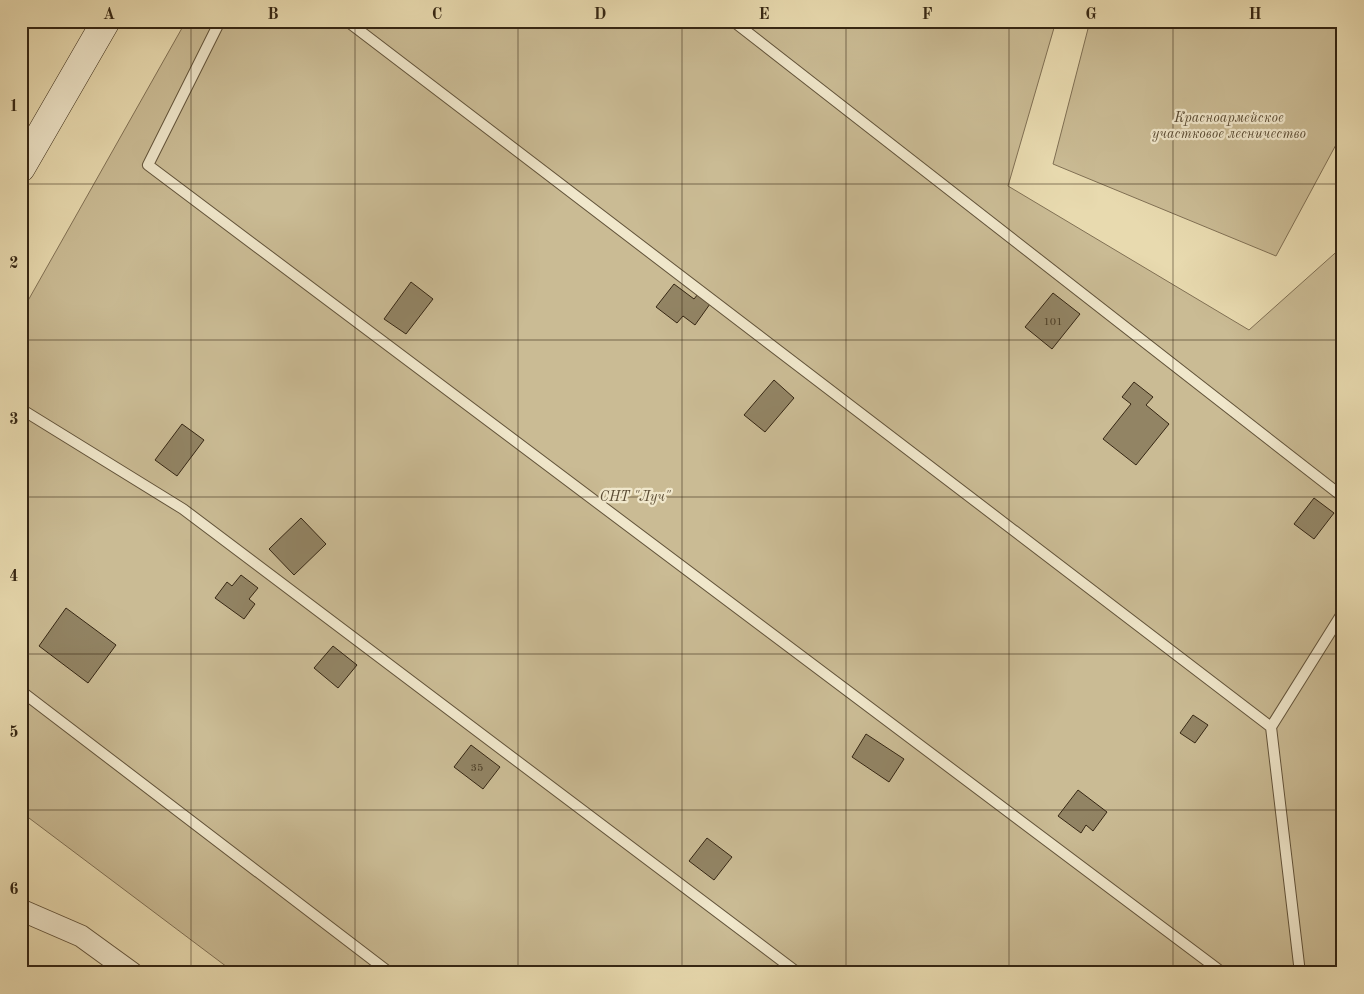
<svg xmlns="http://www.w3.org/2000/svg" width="1364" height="994" viewBox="0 0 1364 994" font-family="'Old Standard TT',serif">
<rect width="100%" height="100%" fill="#e8daaf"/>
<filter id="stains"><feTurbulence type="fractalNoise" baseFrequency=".004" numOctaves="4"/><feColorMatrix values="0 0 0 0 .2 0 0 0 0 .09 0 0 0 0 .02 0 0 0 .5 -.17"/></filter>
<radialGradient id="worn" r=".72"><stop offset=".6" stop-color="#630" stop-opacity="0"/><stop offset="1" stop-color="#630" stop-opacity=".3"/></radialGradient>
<!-- green -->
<path fill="#cabb94" stroke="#807054" d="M 186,21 L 1056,21 L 1008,186 L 1249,330 L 1343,246 L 1343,973 L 235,973 L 21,812 L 21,313 Z
M 1090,21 L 1343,21 L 1343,142 L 1338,141 L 1276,256 L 1053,164 Z"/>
<!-- building -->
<path fill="#928464" stroke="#352613" d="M 411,282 L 433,299 L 406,334 L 384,319 Z
M 674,284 L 694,299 L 698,294 L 710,304 L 695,325 L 683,316 L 677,323 L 656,307 Z
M 1053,293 L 1080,314 L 1052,349 L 1025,327 Z
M 774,380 L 794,398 L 765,432 L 744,415 Z
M 1134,382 L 1153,397 L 1146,405 L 1169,424 L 1136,465 L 1103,439 L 1131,404 L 1122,397 Z
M 182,424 L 204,440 L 177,476 L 155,460 Z
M 1314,498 L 1334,513 L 1314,539 L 1294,524 Z
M 301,518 L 326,544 L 294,575 L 269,549 Z
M 241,575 L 258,588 L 249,599 L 255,604 L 244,619 L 215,598 L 227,582 L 232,586 Z
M 66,608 L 116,645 L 88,683 L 39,646 Z
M 333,646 L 357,665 L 338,688 L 314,668 Z
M 1193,715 L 1208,725 L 1195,743 L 1180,733 Z
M 866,734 L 904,759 L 889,782 L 852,757 Z
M 471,745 L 500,767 L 483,789 L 454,767 Z
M 1078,790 L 1107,812 L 1093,831 L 1086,825 L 1081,833 L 1058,816 Z
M 707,838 L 732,857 L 714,880 L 689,861 Z"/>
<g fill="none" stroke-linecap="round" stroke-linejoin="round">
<!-- lane casing -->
<g stroke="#62533a" stroke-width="12">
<path id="lane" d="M 220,21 L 148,165 L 1223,973
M 347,21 L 1271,727
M 733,21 L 1343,497
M 21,409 L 183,509 L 798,973
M 21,691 L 390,973
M 1300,973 L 1271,727 L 1343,612"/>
</g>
<!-- street casing -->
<g stroke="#62533a" stroke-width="23">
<path id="street" d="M 21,910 L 81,936 L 132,973"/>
</g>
<!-- secondary casing -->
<g stroke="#352613" stroke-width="29">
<path id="secondary" d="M 21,168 L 106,21"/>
</g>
<!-- lane -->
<use href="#lane" stroke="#f0e7cb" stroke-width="10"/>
<!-- street -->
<use href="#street" stroke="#f0e7cb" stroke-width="21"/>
<!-- secondary -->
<use href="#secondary" stroke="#f0e7cb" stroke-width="28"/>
</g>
<!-- grid -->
<path fill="none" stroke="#352613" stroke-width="1" stroke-opacity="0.55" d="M 191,21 L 191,973M 355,21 L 355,973M 518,21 L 518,973M 682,21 L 682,973M 846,21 L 846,973M 1009,21 L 1009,973M 1173,21 L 1173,973M 21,184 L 1343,184M 21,340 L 1343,340M 21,497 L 1343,497M 21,654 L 1343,654M 21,810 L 1343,810"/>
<g text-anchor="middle" stroke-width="4.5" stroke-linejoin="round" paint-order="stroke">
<!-- number labels -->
<g font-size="11" fill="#4c3e27">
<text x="1053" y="325">101</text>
<text x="477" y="771">35</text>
</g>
<!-- park labels -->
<g font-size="14" font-style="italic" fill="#5a4b33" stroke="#f0e7cb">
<text x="1229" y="122">Красноармейское<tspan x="1229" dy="16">участковое лесничество</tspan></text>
<text x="635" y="501">СНТ "Луч"</text>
</g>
</g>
<!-- margin -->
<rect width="1364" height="994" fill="none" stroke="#e8daaf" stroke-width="55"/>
<rect x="28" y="28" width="1308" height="938" fill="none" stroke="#352613" stroke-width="2"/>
<g font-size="16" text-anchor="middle" font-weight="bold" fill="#352613">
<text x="109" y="19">A</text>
<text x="273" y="19">B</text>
<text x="437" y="19">C</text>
<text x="600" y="19">D</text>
<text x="764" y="19">E</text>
<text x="927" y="19">F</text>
<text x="1091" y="19">G</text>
<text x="1255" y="19">H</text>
<text x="14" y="111">1</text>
<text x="14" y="268">2</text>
<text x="14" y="424">3</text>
<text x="14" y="581">4</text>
<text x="14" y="737">5</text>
<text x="14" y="894">6</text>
</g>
<rect width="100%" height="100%" filter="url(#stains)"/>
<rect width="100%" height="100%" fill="url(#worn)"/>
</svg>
